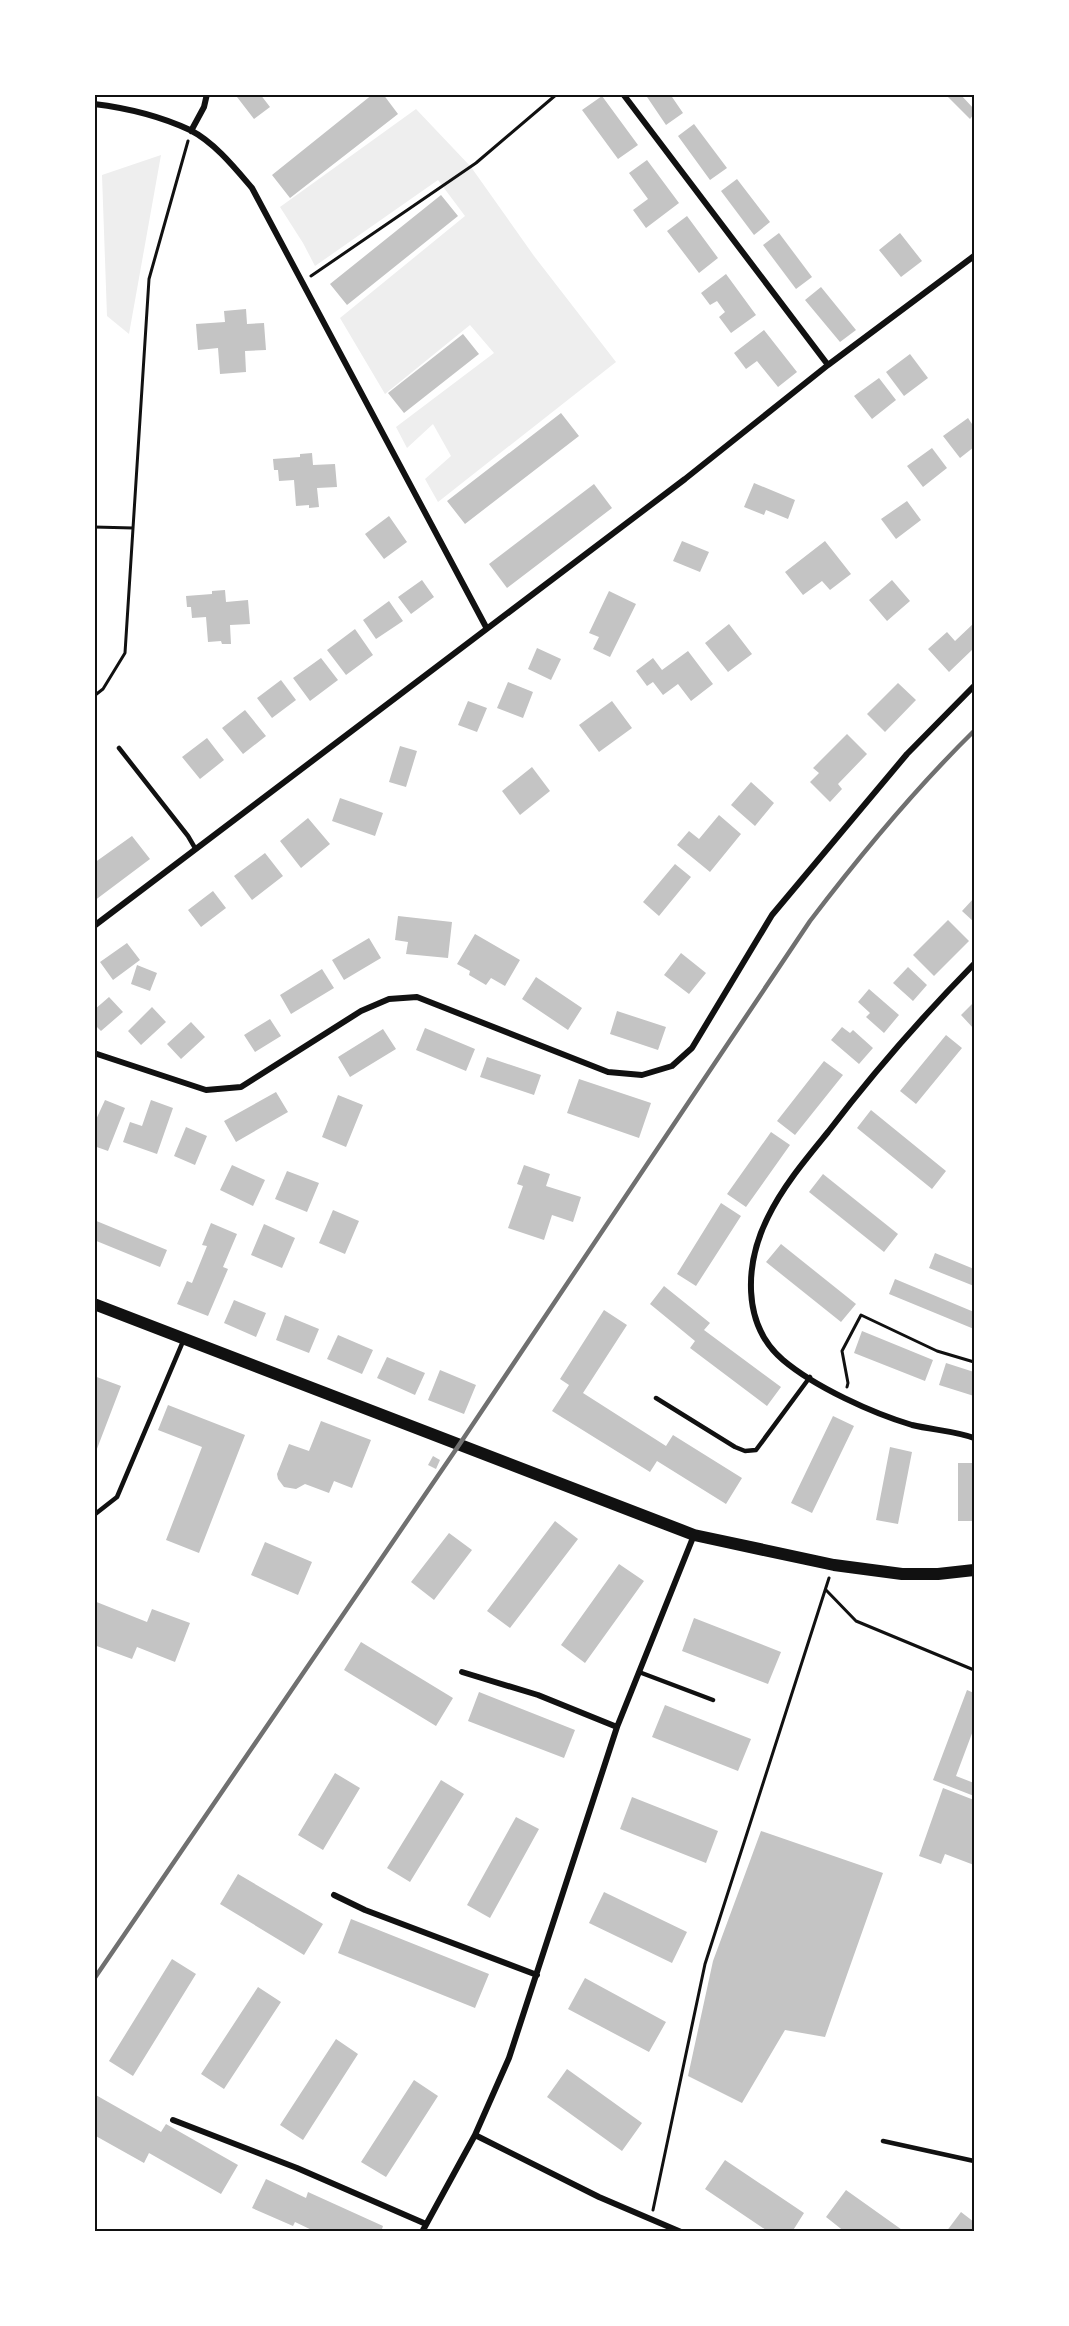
<svg xmlns="http://www.w3.org/2000/svg" width="1069" height="2326" viewBox="0 0 1069 2326" font-family="'Space Grotesk',sans-serif">
<rect width="100%" height="100%" fill="#fff"/>
<!-- green -->
<path fill="#eee" d="M 416,109 L 471,167 L 534,256 L 616,362 L 438,502 L 425,479 L 451,456 L 433,424 L 407,448 L 396,427 L 494,353 L 470,325 L 385,394 L 340,318 L 465,216 L 438,180 L 315,266 L 303,243 L 280,207 Z
M 161,155 L 129,334 L 107,316 L 102,175 Z"/>
<!-- building -->
<path fill="#c4c4c4" d="M 240,94 L 260,94 L 270,107 L 254,119 L 237,97 Z
M 373,94 L 383,94 L 398,114 L 290,198 L 272,175 Z
M 645,94 L 670,94 L 683,113 L 666,125 Z
M 945,94 L 960,94 L 974,109 L 974,114 L 970,119 Z
M 602,96 L 638,145 L 618,159 L 582,110 Z
M 694,124 L 727,168 L 710,180 L 678,136 Z
M 647,160 L 679,203 L 646,228 L 633,210 L 648,199 L 629,173 Z
M 737,179 L 770,222 L 754,235 L 721,191 Z
M 441,195 L 458,216 L 347,305 L 330,284 Z
M 687,216 L 718,258 L 699,273 L 667,231 Z
M 779,233 L 812,277 L 796,289 L 763,245 Z
M 900,233 L 922,261 L 901,277 L 879,250 Z
M 726,274 L 756,315 L 731,333 L 719,317 L 725,312 L 717,301 L 710,305 L 701,293 Z
M 821,287 L 856,330 L 840,342 L 805,300 Z
M 246,309 L 247,324 L 264,323 L 266,350 L 245,351 L 246,372 L 220,374 L 218,348 L 198,350 L 196,324 L 225,322 L 224,311 Z
M 764,330 L 797,372 L 778,387 L 757,361 L 746,369 L 734,353 Z
M 463,334 L 479,354 L 404,413 L 388,393 Z
M 910,354 L 928,378 L 904,396 L 886,372 Z
M 879,378 L 896,400 L 872,419 L 854,396 Z
M 561,413 L 579,436 L 465,524 L 447,501 Z
M 968,418 L 974,427 L 974,447 L 960,458 L 943,436 Z
M 932,448 L 947,468 L 923,487 L 907,466 Z
M 312,453 L 313,465 L 335,464 L 337,487 L 317,488 L 319,507 L 309,508 L 309,505 L 296,506 L 294,480 L 279,481 L 278,470 L 274,470 L 273,459 L 300,457 L 300,454 Z
M 754,483 L 795,500 L 788,519 L 766,510 L 764,515 L 744,507 Z
M 594,484 L 612,508 L 507,588 L 489,564 Z
M 907,501 L 921,520 L 896,539 L 881,519 Z
M 389,516 L 407,542 L 384,559 L 365,534 Z
M 682,541 L 709,552 L 700,572 L 673,561 Z
M 825,541 L 851,574 L 830,590 L 822,581 L 803,595 L 785,572 Z
M 422,580 L 434,597 L 411,614 L 398,597 Z
M 892,580 L 910,601 L 887,621 L 869,600 Z
M 225,590 L 226,602 L 248,600 L 250,624 L 230,625 L 231,644 L 222,644 L 221,641 L 208,642 L 206,617 L 192,618 L 191,607 L 187,607 L 186,596 L 212,594 L 212,591 Z
M 609,591 L 636,604 L 610,657 L 593,649 L 599,637 L 589,633 Z
M 389,601 L 403,621 L 376,639 L 363,620 Z
M 974,623 L 974,648 L 949,672 L 928,649 L 947,632 L 955,641 Z
M 729,624 L 752,654 L 728,672 L 705,643 Z
M 355,629 L 373,655 L 346,675 L 327,650 Z
M 537,648 L 561,659 L 551,680 L 528,669 Z
M 688,651 L 713,684 L 691,701 L 678,684 L 663,695 L 653,682 L 647,686 L 636,671 L 653,658 L 662,670 Z
M 321,658 L 338,680 L 310,701 L 293,678 Z
M 281,680 L 296,700 L 272,718 L 257,698 Z
M 508,682 L 533,692 L 523,718 L 497,708 Z
M 898,683 L 916,700 L 885,732 L 867,714 Z
M 468,701 L 487,708 L 477,732 L 458,725 Z
M 612,701 L 632,728 L 599,752 L 579,725 Z
M 245,710 L 266,736 L 243,754 L 222,728 Z
M 847,734 L 867,754 L 838,784 L 842,789 L 830,802 L 810,782 L 819,773 L 813,768 Z
M 207,738 L 224,760 L 200,779 L 182,757 Z
M 400,746 L 417,751 L 406,787 L 389,782 Z
M 532,767 L 550,791 L 520,815 L 502,791 Z
M 751,782 L 774,803 L 755,826 L 731,805 Z
M 340,798 L 383,813 L 375,836 L 332,821 Z
M 719,815 L 741,834 L 710,872 L 677,845 L 689,831 L 699,839 Z
M 308,818 L 330,844 L 301,868 L 280,841 Z
M 132,836 L 150,859 L 94,901 L 94,863 Z
M 265,853 L 283,876 L 252,900 L 234,876 Z
M 675,864 L 691,877 L 659,916 L 643,902 Z
M 213,891 L 226,908 L 201,927 L 188,910 Z
M 974,898 L 974,922 L 962,911 Z
M 398,916 L 452,922 L 448,958 L 406,954 L 408,942 L 395,940 Z
M 948,920 L 969,941 L 934,976 L 913,955 Z
M 475,934 L 520,960 L 505,986 L 491,978 L 486,985 L 469,975 L 470,971 L 457,964 Z
M 369,938 L 381,958 L 344,980 L 332,960 Z
M 127,943 L 140,960 L 113,980 L 100,962 Z
M 681,953 L 706,973 L 689,994 L 664,975 Z
M 137,965 L 157,973 L 150,991 L 131,984 Z
M 908,967 L 927,985 L 913,1001 L 893,983 Z
M 322,969 L 334,988 L 291,1014 L 280,995 Z
M 536,977 L 582,1008 L 568,1030 L 522,999 Z
M 869,989 L 899,1015 L 884,1033 L 866,1017 L 870,1013 L 858,1002 Z
M 109,997 L 123,1012 L 101,1031 L 94,1024 L 94,1010 Z
M 974,1002 L 974,1029 L 961,1015 Z
M 152,1007 L 166,1022 L 141,1045 L 128,1031 Z
M 617,1011 L 666,1027 L 658,1050 L 610,1034 Z
M 270,1019 L 281,1036 L 255,1052 L 244,1035 Z
M 191,1022 L 205,1037 L 181,1059 L 167,1044 Z
M 842,1027 L 850,1033 L 853,1030 L 873,1048 L 859,1064 L 831,1040 Z
M 425,1028 L 475,1049 L 466,1071 L 416,1050 Z
M 383,1029 L 396,1049 L 350,1077 L 338,1057 Z
M 946,1035 L 962,1048 L 916,1104 L 900,1091 Z
M 487,1057 L 541,1075 L 534,1095 L 480,1077 Z
M 824,1061 L 843,1075 L 795,1135 L 777,1121 Z
M 579,1079 L 651,1103 L 639,1138 L 567,1113 Z
M 276,1092 L 288,1112 L 236,1142 L 224,1121 Z
M 338,1095 L 363,1105 L 346,1147 L 322,1137 Z
M 105,1100 L 125,1108 L 108,1151 L 94,1146 L 94,1124 Z
M 151,1100 L 173,1108 L 157,1154 L 123,1142 L 130,1122 L 142,1126 Z
M 871,1110 L 946,1171 L 932,1189 L 857,1128 Z
M 186,1127 L 207,1136 L 195,1165 L 174,1156 Z
M 771,1132 L 790,1145 L 746,1207 L 727,1194 Z
M 232,1165 L 265,1180 L 253,1206 L 220,1190 Z
M 524,1165 L 550,1174 L 546,1186 L 581,1197 L 573,1222 L 552,1215 L 544,1240 L 508,1228 L 523,1186 L 517,1184 Z
M 287,1171 L 319,1183 L 307,1212 L 275,1199 Z
M 823,1174 L 898,1234 L 884,1252 L 809,1192 Z
M 721,1203 L 741,1216 L 696,1286 L 677,1274 Z
M 333,1210 L 359,1221 L 345,1254 L 319,1243 Z
M 94,1220 L 167,1250 L 160,1267 L 94,1240 Z
M 211,1223 L 237,1234 L 223,1267 L 228,1269 L 208,1316 L 177,1304 L 187,1281 L 192,1283 L 207,1246 L 202,1245 Z
M 264,1224 L 295,1238 L 282,1268 L 251,1255 Z
M 781,1244 L 856,1304 L 841,1322 L 766,1262 Z
M 935,1253 L 974,1269 L 974,1286 L 929,1268 Z
M 895,1279 L 974,1312 L 974,1329 L 889,1294 Z
M 664,1286 L 710,1323 L 704,1330 L 781,1387 L 767,1406 L 690,1348 L 695,1341 L 650,1304 Z
M 234,1300 L 266,1313 L 256,1337 L 224,1323 Z
M 604,1310 L 627,1325 L 583,1393 L 666,1446 L 673,1435 L 742,1478 L 726,1504 L 657,1461 L 650,1472 L 552,1411 L 569,1385 L 560,1379 Z
M 285,1315 L 319,1329 L 309,1353 L 276,1340 Z
M 862,1331 L 933,1360 L 925,1381 L 854,1353 Z
M 338,1335 L 373,1350 L 362,1374 L 327,1359 Z
M 387,1357 L 425,1373 L 415,1395 L 377,1378 Z
M 946,1363 L 974,1372 L 974,1396 L 939,1385 Z
M 440,1370 L 476,1385 L 464,1414 L 428,1400 Z
M 94,1376 L 121,1386 L 95,1454 L 94,1454 Z
M 168,1405 L 245,1435 L 199,1553 L 166,1540 L 202,1447 L 158,1430 Z
M 833,1416 L 854,1426 L 812,1513 L 791,1503 Z
M 321,1421 L 371,1440 L 352,1488 L 334,1481 L 329,1493 L 305,1484 L 296,1489 L 284,1487 L 278,1479 L 277,1474 L 289,1444 L 309,1451 Z
M 890,1447 L 912,1452 L 898,1524 L 876,1520 Z
M 433,1456 L 440,1460 L 436,1469 L 428,1465 Z
M 958,1463 L 974,1463 L 974,1521 L 958,1521 Z
M 555,1521 L 578,1539 L 510,1628 L 487,1611 Z
M 449,1533 L 472,1550 L 434,1600 L 411,1582 Z
M 265,1542 L 312,1562 L 298,1595 L 251,1575 Z
M 619,1564 L 644,1581 L 585,1663 L 561,1645 Z
M 94,1601 L 147,1622 L 152,1609 L 190,1623 L 175,1662 L 137,1647 L 132,1659 L 94,1645 Z
M 694,1618 L 781,1652 L 768,1684 L 682,1651 Z
M 361,1642 L 453,1698 L 436,1726 L 344,1670 Z
M 967,1690 L 974,1693 L 974,1728 L 956,1776 L 974,1783 L 974,1796 L 933,1780 Z
M 479,1692 L 575,1730 L 564,1758 L 468,1721 Z
M 665,1705 L 751,1739 L 738,1771 L 652,1737 Z
M 335,1773 L 360,1788 L 323,1850 L 298,1835 Z
M 441,1780 L 464,1794 L 410,1882 L 387,1868 Z
M 943,1788 L 974,1800 L 974,1865 L 945,1854 L 941,1864 L 919,1856 Z
M 632,1797 L 718,1831 L 706,1863 L 620,1829 Z
M 516,1817 L 539,1829 L 490,1918 L 467,1905 Z
M 761,1831 L 883,1873 L 825,2037 L 785,2030 L 742,2103 L 688,2076 L 713,1961 Z
M 238,1874 L 323,1924 L 304,1955 L 220,1904 Z
M 604,1892 L 687,1932 L 672,1963 L 589,1923 Z
M 351,1919 L 489,1974 L 475,2008 L 338,1953 Z
M 172,1959 L 196,1974 L 133,2076 L 109,2061 Z
M 585,1978 L 666,2022 L 649,2052 L 568,2009 Z
M 258,1987 L 281,2002 L 224,2089 L 201,2074 Z
M 336,2039 L 358,2054 L 303,2140 L 280,2125 Z
M 567,2069 L 642,2123 L 622,2151 L 547,2097 Z
M 414,2080 L 438,2096 L 386,2177 L 361,2162 Z
M 94,2094 L 161,2132 L 166,2124 L 238,2165 L 221,2194 L 149,2153 L 144,2163 L 94,2135 Z
M 725,2160 L 804,2213 L 792,2232 L 769,2232 L 705,2189 Z
M 266,2179 L 306,2198 L 308,2192 L 383,2226 L 381,2232 L 316,2232 L 295,2222 L 293,2226 L 252,2208 Z
M 846,2190 L 905,2232 L 845,2232 L 826,2217 Z
M 961,2212 L 974,2222 L 974,2232 L 946,2232 Z"/>
<g fill="none" stroke-linecap="round" stroke-linejoin="round">
<!-- path -->
<path stroke="#111" stroke-width="3" d="M 311,276 L 476,163 L 557,94
M 94,527 L 133,528
M 94,696 L 103,689 L 125,653 L 149,279 L 188,141
M 847,1387 L 848,1383 L 842,1351 L 861,1315 L 937,1351 L 974,1362
M 826,1590 L 856,1621 L 974,1670
M 653,2210 L 705,1964 L 829,1578"/>
<!-- service -->
<path stroke="#111" stroke-width="4.5" d="M 119,748 L 188,836 L 195,848
M 656,1398 L 735,1447 L 745,1451 L 756,1450 L 810,1377
M 94,1515 L 117,1497 L 184,1339
M 639,1672 L 713,1700
M 883,2141 L 974,2161"/>
<!-- minor -->
<path stroke="#111" stroke-width="6" d="M 623,94 L 828,365
M 94,104 C 127,108 160,116 190,130 C 214,142 235,168 252,188 L 486,627
M 191,131 L 204,107 L 207,94
M 94,926 L 685,479 L 828,365 L 974,256
M 974,964 C 922,1017 873,1073 828,1132 C 806,1159 783,1186 768,1217 C 745,1263 741,1324 783,1360 C 815,1387 872,1413 912,1425 C 933,1430 955,1431 974,1438
M 94,1053 L 206,1090 L 241,1087 L 361,1011 L 389,999 L 417,997 L 608,1072 L 642,1075 L 672,1066 L 692,1048 L 772,915 L 907,754 L 974,686
M 462,1672 L 538,1695 L 617,1727
M 334,1895 L 365,1910 L 537,1975
M 173,2120 L 297,2168 L 426,2224
M 475,2135 L 599,2197 L 681,2232
M 422,2232 L 475,2135 L 509,2058 L 617,1727 L 694,1535"/>
<!-- secondary -->
<path stroke="#111" stroke-width="12" d="M 94,1304 L 694,1535 L 834,1565 L 902,1574 L 938,1574 L 974,1570"/>
<!-- rail -->
<path stroke="#707070" stroke-width="4.5" d="M 94,1979 L 459,1445 L 810,921 C 861,854 914,790 974,731"/>
</g>
<!-- border -->
<rect width="1069" height="2326" fill="none" stroke="#ffffff" stroke-width="192"/>
<rect x="96" y="96" width="877" height="2134" fill="none" stroke="#111" stroke-width="2"/>
</svg>
